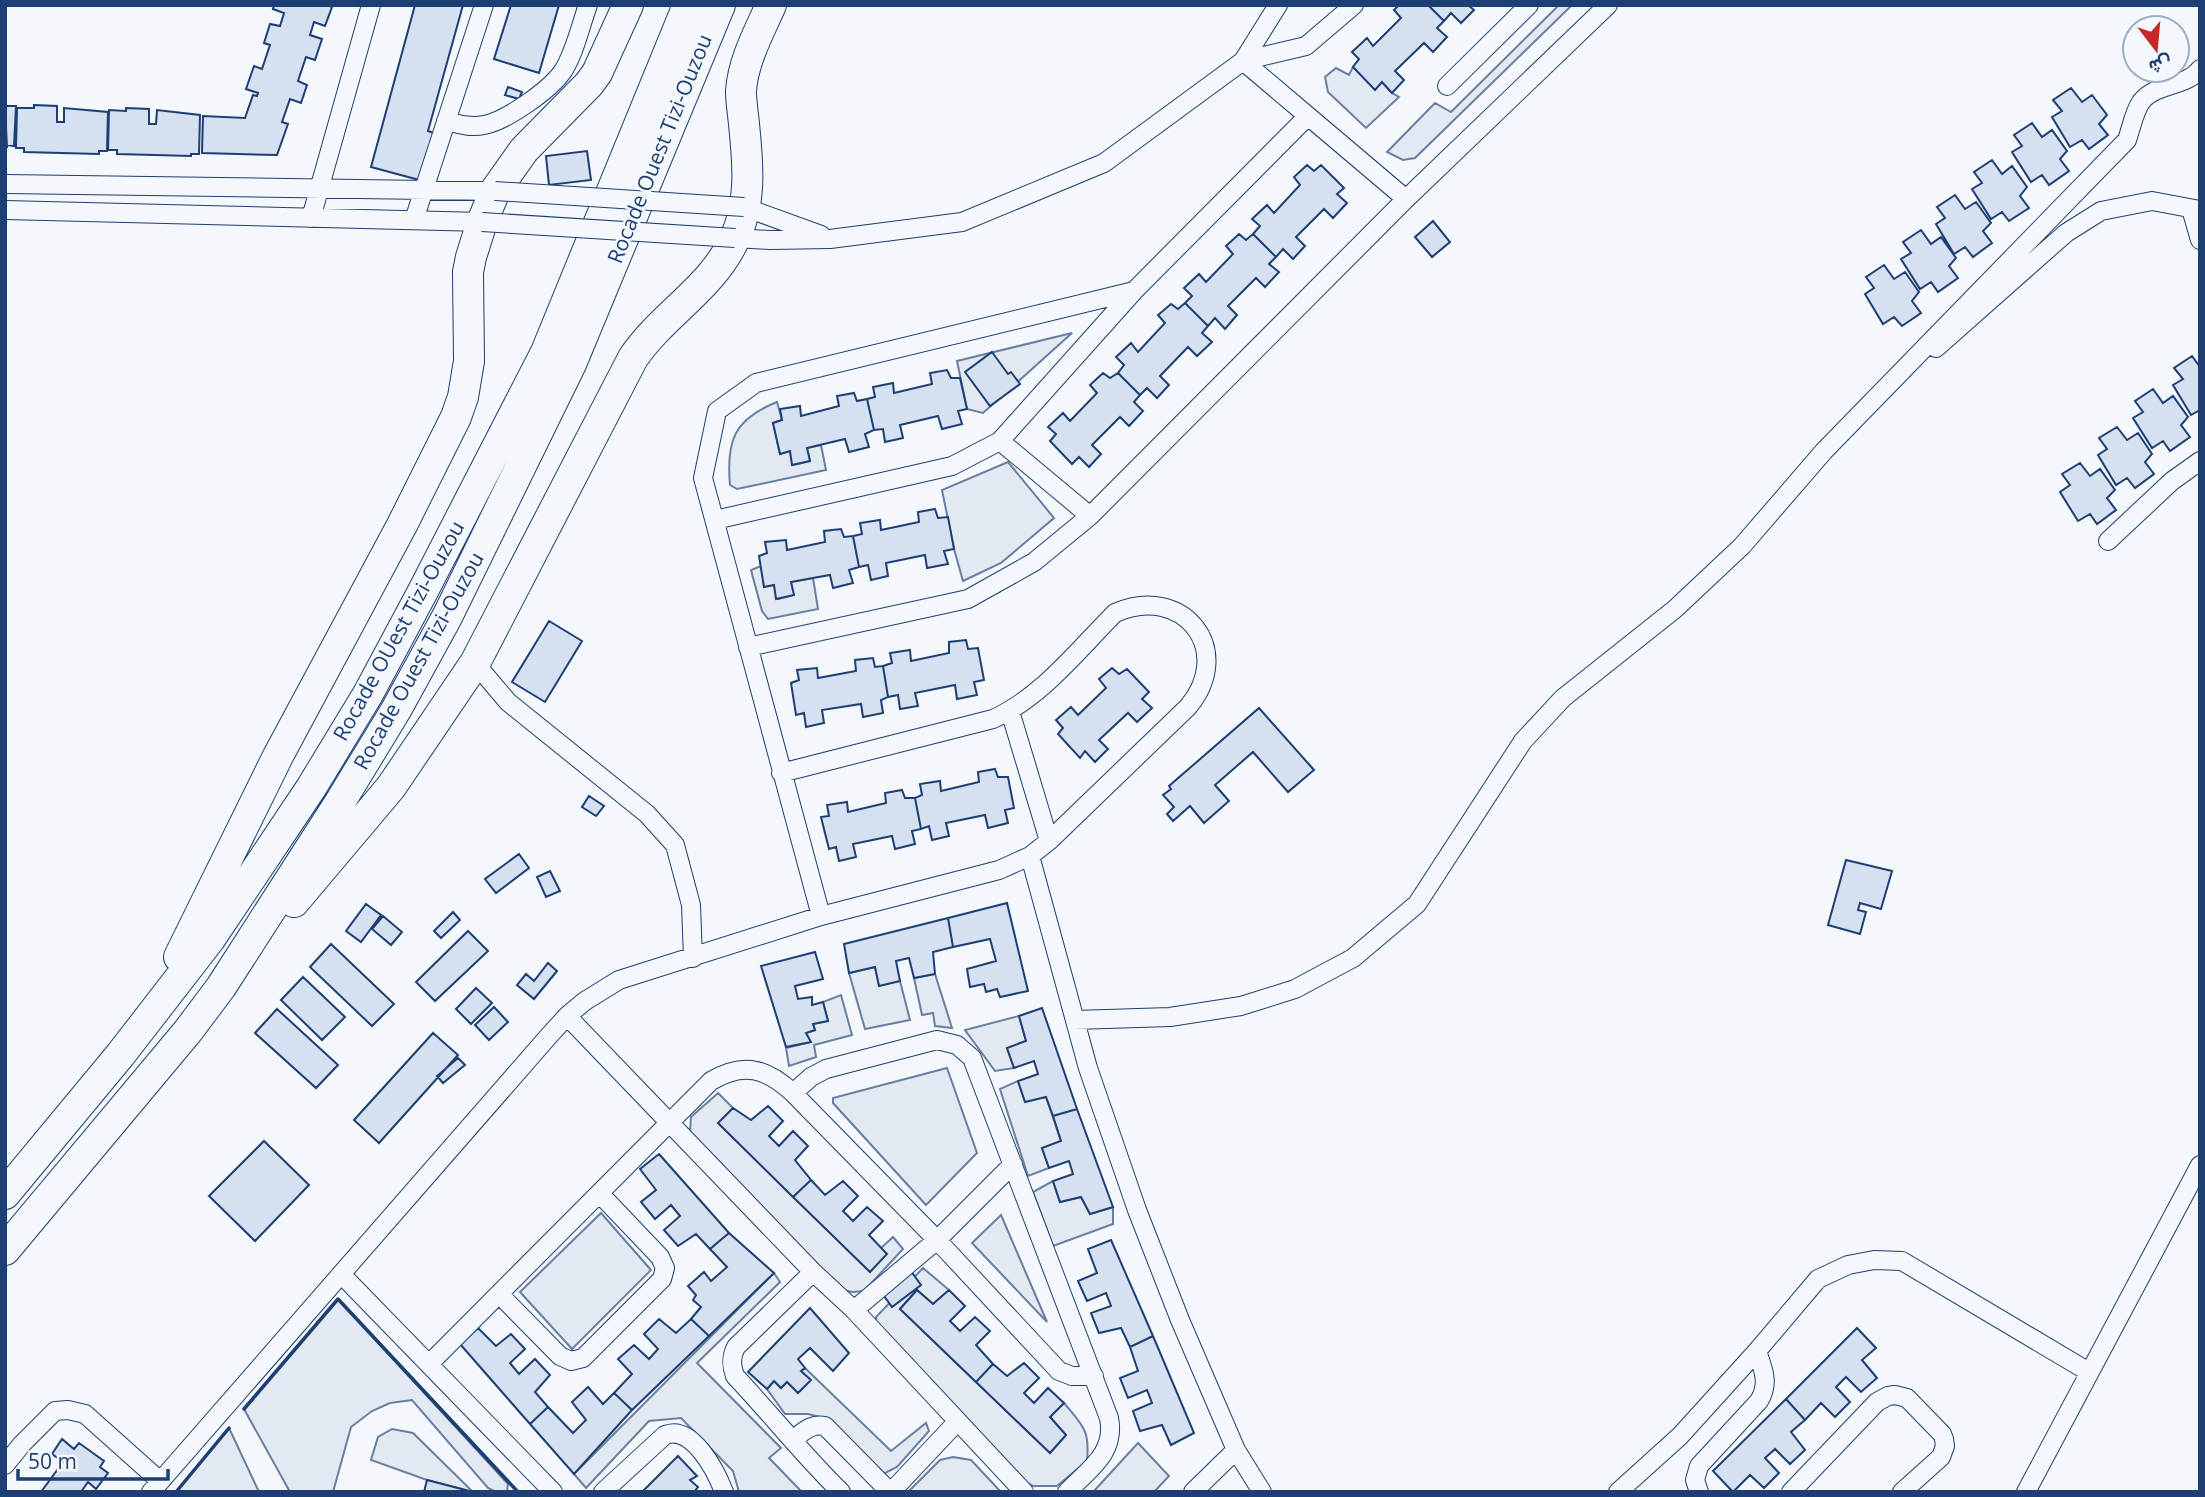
<svg xmlns="http://www.w3.org/2000/svg" width="2205" height="1497" viewBox="0 0 2205 1497" font-family="'Open Sans',Vazirmatn,sans-serif">
<rect width="100%" height="100%" fill="#f4f7fb"/>
<!-- green -->
<path fill="#e3e9f0" stroke="#687fa3" stroke-width="2" d="M 1559,5 L 1572,5 L 1415,158 L 1403,160 L 1387,152 L 1435,103 L 1451,112 Z
M 1353,67 L 1375,89 L 1382,82 L 1392,93 L 1399,97 L 1366,128 L 1328,92 L 1325,77 L 1336,68 L 1349,75 Z
M 1072,333 L 983,413 L 967,409 L 957,361 Z
M 777,402 L 782,420 L 773,423 L 780,454 L 790,451 L 793,465 L 810,461 L 807,448 L 821,445 L 826,470 L 737,489 L 730,485 C 726,441 734,419 777,402 Z
M 1008,462 L 1054,518 L 1001,563 L 963,581 L 954,549 L 942,490 Z
M 761,566 L 764,586 L 774,585 L 778,599 L 793,595 L 791,582 L 813,578 L 818,609 L 768,619 L 762,611 L 751,570 Z
M 875,967 L 879,985 L 900,981 L 910,1020 L 865,1029 L 849,973 Z
M 935,974 L 952,1028 L 935,1026 L 933,1013 L 922,1015 L 914,978 Z
M 841,995 L 852,1035 L 814,1045 L 816,1057 L 789,1066 L 786,1048 L 810,1042 L 806,1033 L 815,1030 L 813,1024 L 828,1021 L 823,1002 Z
M 1019,1016 L 1026,1041 L 1007,1048 L 1014,1068 L 995,1071 L 965,1030 Z
M 947,1068 L 977,1153 L 926,1205 L 833,1103 L 833,1098 Z
M 1018,1081 L 1025,1101 L 1046,1097 L 1061,1141 L 1042,1148 L 1049,1168 L 1028,1176 L 1000,1089 Z
M 718,1093 L 733,1108 L 719,1124 L 869,1271 L 881,1248 L 893,1237 L 903,1249 L 864,1291 L 853,1292 L 841,1290 L 690,1132 L 691,1117 Z
M 1053,1181 L 1060,1202 L 1081,1197 L 1090,1214 L 1113,1207 L 1113,1224 L 1053,1246 L 1033,1192 Z
M 601,1213 L 651,1270 L 572,1349 L 520,1292 Z
M 1001,1215 L 1047,1322 L 972,1243 Z
M 923,1268 L 949,1290 L 933,1304 L 917,1290 L 900,1309 L 1050,1453 L 1066,1435 L 1050,1417 L 1064,1403 C 1083,1426 1090,1430 1087,1461 L 1057,1486 L 1033,1486 L 1018,1478 L 877,1330 L 876,1317 Z
M 774,1273 L 780,1282 L 697,1363 L 781,1448 L 769,1458 L 802,1492 L 739,1492 L 733,1471 L 681,1418 L 649,1421 L 586,1488 L 574,1474 Z
M 338,1299 L 508,1484 L 507,1492 L 496,1492 L 488,1488 L 412,1400 L 390,1403 L 372,1411 L 351,1427 L 333,1492 L 290,1492 L 244,1409 Z
M 805,1368 L 891,1451 L 926,1423 L 929,1431 L 897,1467 L 883,1474 L 828,1419 L 808,1414 L 785,1414 L 767,1389 L 774,1381 L 781,1388 L 787,1382 L 798,1392 L 801,1371 Z
M 229,1428 L 259,1492 L 176,1492 Z
M 392,1429 L 413,1433 L 473,1492 L 427,1480 L 371,1460 L 378,1437 Z
M 1138,1443 L 1169,1476 L 1154,1492 L 1093,1492 Z
M 953,1457 L 971,1460 L 1001,1492 L 912,1492 L 910,1490 L 940,1460 Z"/>
<!-- building -->
<path fill="#d5e0f0" stroke="#1d3f73" stroke-width="2" d="M 274,5 L 327,5 L 332,7 L 325,26 L 314,22 L 310,35 L 322,39 L 315,60 L 306,57 L 298,81 L 307,85 L 301,103 L 290,99 L 282,122 L 288,124 L 277,155 L 202,153 L 203,116 L 245,118 L 253,95 L 257,96 L 258,93 L 246,89 L 254,66 L 262,69 L 270,45 L 264,43 L 270,24 L 280,26 L 284,13 L 273,9 Z
M 415,5 L 463,5 L 428,131 L 437,134 L 423,181 L 371,167 Z
M 511,5 L 559,5 L 539,73 L 494,59 Z
M 1399,5 L 1428,5 L 1444,21 L 1437,28 L 1447,37 L 1433,52 L 1424,43 L 1395,71 L 1404,80 L 1392,93 L 1382,82 L 1375,90 L 1353,67 L 1359,59 L 1352,52 L 1367,38 L 1373,46 L 1401,18 L 1394,10 Z
M 1428,5 L 1468,5 L 1474,10 L 1461,23 L 1451,13 L 1444,21 Z
M 508,87 L 522,92 L 519,99 L 505,95 Z
M 2071,88 L 2082,102 L 2092,95 L 2107,115 L 2099,124 L 2108,135 L 2089,149 L 2082,140 L 2070,147 L 2052,117 L 2062,111 L 2053,100 Z
M 34,105 L 57,106 L 57,122 L 64,122 L 64,108 L 108,112 L 107,151 L 99,151 L 99,154 L 24,152 L 24,148 L 16,148 L 17,108 L 34,108 Z
M 5,106 L 16,106 L 14,146 L 7,145 L 7,148 Z
M 126,108 L 149,109 L 149,124 L 156,124 L 157,110 L 200,115 L 199,154 L 191,154 L 191,156 L 117,154 L 117,150 L 108,150 L 109,110 L 126,111 Z
M 2032,123 L 2042,137 L 2052,130 L 2067,151 L 2060,159 L 2069,171 L 2049,185 L 2042,175 L 2031,182 L 2012,152 L 2022,146 L 2014,135 Z
M 587,151 L 591,180 L 549,185 L 546,156 Z
M 1992,160 L 2002,174 L 2012,166 L 2027,187 L 2020,196 L 2029,208 L 2009,221 L 2002,212 L 1991,219 L 1972,189 L 1982,183 L 1974,172 Z
M 1307,165 L 1314,171 L 1321,165 L 1344,188 L 1337,194 L 1347,203 L 1333,218 L 1324,209 L 1296,237 L 1305,246 L 1293,259 L 1283,249 L 1276,257 L 1253,234 L 1260,226 L 1252,219 L 1267,205 L 1274,213 L 1300,185 L 1294,177 Z
M 1955,195 L 1965,209 L 1976,202 L 1991,223 L 1983,231 L 1992,243 L 1973,257 L 1965,247 L 1954,254 L 1936,224 L 1945,218 L 1937,207 Z
M 1433,221 L 1450,242 L 1432,257 L 1415,237 Z
M 1921,230 L 1931,244 L 1941,237 L 1956,258 L 1949,266 L 1958,278 L 1938,292 L 1931,282 L 1920,289 L 1901,259 L 1911,253 L 1903,242 Z
M 1239,234 L 1246,240 L 1253,234 L 1276,257 L 1269,264 L 1279,272 L 1265,287 L 1256,278 L 1228,306 L 1237,315 L 1225,329 L 1215,318 L 1208,326 L 1185,303 L 1192,296 L 1184,288 L 1199,274 L 1206,282 L 1233,254 L 1226,246 Z
M 1884,265 L 1894,279 L 1905,272 L 1919,292 L 1912,301 L 1921,313 L 1902,326 L 1894,317 L 1883,324 L 1865,294 L 1874,288 L 1866,277 Z
M 1185,303 L 1208,326 L 1202,333 L 1212,342 L 1197,356 L 1188,347 L 1160,376 L 1169,385 L 1157,398 L 1147,388 L 1140,395 L 1118,373 L 1124,365 L 1116,357 L 1131,343 L 1138,352 L 1165,323 L 1158,315 L 1171,304 L 1178,309 Z
M 992,352 L 1008,374 L 1011,372 L 1020,384 L 990,406 L 965,372 Z
M 2192,356 L 2200,367 L 2200,410 L 2191,415 L 2173,385 L 2183,379 L 2174,368 Z
M 947,370 L 951,378 L 960,378 L 967,409 L 958,411 L 962,424 L 942,429 L 938,416 L 900,425 L 903,438 L 885,442 L 883,429 L 874,430 L 867,399 L 875,397 L 873,387 L 893,383 L 894,393 L 932,384 L 930,373 Z
M 1103,373 L 1110,378 L 1118,373 L 1140,395 L 1134,402 L 1143,411 L 1129,426 L 1120,417 L 1092,445 L 1101,454 L 1089,467 L 1079,457 L 1072,464 L 1050,441 L 1056,434 L 1048,427 L 1063,413 L 1070,421 L 1097,393 L 1090,385 Z
M 2153,389 L 2163,403 L 2173,396 L 2188,417 L 2181,425 L 2190,437 L 2170,451 L 2163,441 L 2152,448 L 2133,418 L 2143,412 L 2135,401 Z
M 854,393 L 857,401 L 867,399 L 874,430 L 865,434 L 869,447 L 849,452 L 845,439 L 807,448 L 810,461 L 792,465 L 790,451 L 780,454 L 773,423 L 782,420 L 780,409 L 800,406 L 801,416 L 839,406 L 837,396 Z
M 2117,427 L 2127,440 L 2138,433 L 2152,454 L 2145,462 L 2154,474 L 2135,488 L 2127,478 L 2116,485 L 2098,455 L 2107,449 L 2099,438 Z
M 2080,463 L 2090,476 L 2100,469 L 2115,490 L 2107,498 L 2116,510 L 2097,524 L 2090,514 L 2078,521 L 2060,492 L 2070,485 L 2062,474 Z
M 935,509 L 938,518 L 948,517 L 954,549 L 944,551 L 948,564 L 927,568 L 925,555 L 886,563 L 888,576 L 871,580 L 868,565 L 859,567 L 853,536 L 862,534 L 860,523 L 880,520 L 881,530 L 919,522 L 918,512 Z
M 841,529 L 844,537 L 853,536 L 859,567 L 849,570 L 853,583 L 833,588 L 830,575 L 813,578 L 791,582 L 794,595 L 776,599 L 774,585 L 764,587 L 759,556 L 767,553 L 765,542 L 786,540 L 787,550 L 825,542 L 824,531 Z
M 549,621 L 582,641 L 545,702 L 512,682 Z
M 966,640 L 968,649 L 978,648 L 984,680 L 974,682 L 977,695 L 957,699 L 955,685 L 915,693 L 918,706 L 900,709 L 898,695 L 888,697 L 883,666 L 892,663 L 890,653 L 910,650 L 911,661 L 949,653 L 949,642 Z
M 873,658 L 875,667 L 883,666 L 888,697 L 881,700 L 883,713 L 863,717 L 861,704 L 822,710 L 824,723 L 806,727 L 804,713 L 796,715 L 791,683 L 799,680 L 797,670 L 817,668 L 818,678 L 856,671 L 855,660 Z
M 1112,668 L 1119,674 L 1127,669 L 1149,692 L 1142,699 L 1152,708 L 1137,722 L 1128,713 L 1099,740 L 1108,749 L 1095,762 L 1085,751 L 1080,758 L 1058,734 L 1063,728 L 1056,720 L 1071,707 L 1078,715 L 1106,688 L 1099,679 Z
M 1259,708 L 1314,770 L 1288,792 L 1253,752 L 1215,785 L 1229,801 L 1204,823 L 1190,806 L 1173,821 L 1167,814 L 1174,807 L 1163,795 L 1171,789 L 1169,786 Z
M 995,769 L 998,777 L 1008,777 L 1014,808 L 1005,810 L 1008,823 L 988,828 L 985,815 L 946,823 L 949,836 L 932,840 L 929,826 L 921,829 L 915,798 L 922,795 L 920,784 L 940,781 L 941,791 L 979,782 L 978,772 Z
M 902,790 L 905,798 L 915,798 L 921,829 L 912,831 L 915,844 L 895,849 L 892,836 L 853,844 L 856,857 L 839,861 L 836,847 L 829,849 L 821,817 L 829,816 L 827,805 L 847,802 L 848,812 L 886,803 L 885,793 Z
M 589,796 L 604,806 L 596,816 L 582,807 Z
M 519,854 L 529,868 L 496,893 L 485,879 Z
M 1846,860 L 1892,871 L 1881,909 L 1860,903 L 1858,910 L 1866,912 L 1860,934 L 1828,925 Z
M 550,871 L 560,891 L 546,897 L 537,877 Z
M 1007,903 L 1028,991 L 1000,997 L 997,989 L 986,992 L 984,984 L 970,987 L 967,969 L 996,961 L 990,939 L 953,947 L 948,918 Z
M 366,904 L 381,915 L 361,942 L 346,931 Z
M 453,912 L 460,920 L 441,938 L 434,931 Z
M 383,916 L 402,932 L 391,945 L 372,929 Z
M 948,918 L 953,947 L 933,952 L 935,974 L 914,978 L 909,958 L 896,961 L 900,981 L 879,986 L 875,967 L 849,973 L 844,944 Z
M 468,931 L 488,951 L 435,1001 L 416,982 Z
M 331,944 L 394,1004 L 372,1026 L 310,967 Z
M 815,952 L 823,979 L 795,986 L 798,999 L 812,997 L 812,1005 L 823,1002 L 828,1021 L 813,1024 L 815,1030 L 806,1033 L 811,1042 L 786,1047 L 761,966 Z
M 548,963 L 557,971 L 534,999 L 517,985 L 526,974 L 534,981 Z
M 303,977 L 345,1017 L 322,1040 L 281,1000 Z
M 476,988 L 492,1003 L 471,1024 L 456,1009 Z
M 494,1007 L 508,1022 L 489,1040 L 475,1025 Z
M 1042,1008 L 1077,1109 L 1053,1116 L 1046,1097 L 1025,1102 L 1018,1081 L 1038,1074 L 1034,1061 L 1014,1068 L 1007,1048 L 1026,1041 L 1019,1016 Z
M 277,1009 L 338,1065 L 316,1088 L 255,1033 Z
M 433,1033 L 458,1055 L 379,1143 L 354,1120 Z
M 458,1058 L 465,1065 L 443,1083 L 437,1076 Z
M 768,1106 L 783,1121 L 769,1136 L 779,1146 L 793,1131 L 808,1146 L 795,1160 L 811,1180 L 793,1197 L 718,1123 L 733,1108 L 751,1120 Z
M 1077,1109 L 1113,1207 L 1090,1214 L 1081,1197 L 1060,1202 L 1053,1181 L 1073,1174 L 1069,1161 L 1049,1168 L 1042,1148 L 1061,1141 L 1053,1116 Z
M 264,1141 L 309,1185 L 255,1241 L 209,1196 Z
M 659,1154 L 729,1233 L 710,1249 L 696,1234 L 678,1246 L 664,1230 L 680,1216 L 671,1205 L 655,1219 L 641,1202 L 656,1190 L 640,1169 Z
M 811,1180 L 825,1195 L 843,1181 L 858,1196 L 843,1211 L 853,1221 L 867,1207 L 883,1221 L 869,1235 L 887,1254 L 870,1272 L 793,1197 Z
M 729,1233 L 774,1273 L 709,1336 L 691,1319 L 701,1307 L 693,1300 L 696,1295 L 688,1286 L 704,1272 L 711,1281 L 727,1267 L 710,1249 Z
M 1111,1240 L 1153,1336 L 1130,1347 L 1121,1328 L 1099,1333 L 1091,1313 L 1111,1306 L 1106,1293 L 1087,1301 L 1078,1281 L 1097,1273 L 1088,1249 Z
M 908,1267 L 921,1285 L 892,1307 L 879,1289 Z
M 917,1290 L 933,1304 L 949,1290 L 965,1306 L 950,1321 L 960,1331 L 975,1317 L 990,1331 L 976,1345 L 993,1364 L 976,1382 L 900,1309 Z
M 810,1308 L 849,1353 L 833,1371 L 810,1348 L 798,1359 L 805,1368 L 801,1371 L 811,1380 L 798,1393 L 787,1382 L 781,1388 L 774,1381 L 767,1389 L 748,1372 Z
M 659,1319 L 676,1333 L 691,1319 L 709,1336 L 632,1410 L 614,1393 L 632,1374 L 618,1359 L 634,1345 L 649,1359 L 658,1349 L 644,1334 Z
M 478,1328 L 496,1346 L 511,1334 L 525,1349 L 510,1363 L 519,1374 L 535,1359 L 550,1375 L 535,1392 L 548,1407 L 530,1424 L 460,1344 Z
M 1857,1328 L 1876,1348 L 1862,1360 L 1877,1378 L 1861,1392 L 1846,1377 L 1836,1387 L 1850,1402 L 1835,1417 L 1821,1403 L 1805,1420 L 1786,1399 Z
M 1153,1336 L 1194,1433 L 1171,1445 L 1162,1425 L 1140,1431 L 1133,1411 L 1152,1403 L 1147,1390 L 1128,1398 L 1120,1378 L 1138,1371 L 1130,1347 Z
M 1024,1363 L 1039,1378 L 1024,1393 L 1034,1403 L 1048,1388 L 1064,1403 L 1050,1417 L 1066,1435 L 1050,1453 L 976,1382 L 993,1364 L 1007,1376 Z
M 588,1387 L 603,1404 L 614,1393 L 632,1410 L 574,1474 L 530,1424 L 548,1407 L 573,1433 L 586,1420 L 572,1402 Z
M 1786,1399 L 1805,1420 L 1791,1432 L 1805,1450 L 1790,1464 L 1775,1449 L 1765,1458 L 1779,1473 L 1764,1488 L 1750,1475 L 1733,1492 L 1713,1471 Z
M 62,1439 L 74,1449 L 79,1443 L 104,1461 L 100,1467 L 108,1473 L 96,1489 L 88,1482 L 81,1492 L 41,1492 L 63,1462 L 52,1454 Z
M 678,1456 L 697,1476 L 690,1480 L 698,1487 L 694,1492 L 642,1492 Z
M 427,1480 L 473,1492 L 424,1492 Z"/>
<g fill="none" stroke-linecap="round" stroke-linejoin="round">
<!-- minor casing -->
<g stroke="#1d3f73" stroke-width="20">
<path id="minor" d="M 1243,61 L 1306,46 L 1354,5
M 1243,61 L 1308,116
M 1447,86 L 1529,5
M 446,121 C 458,124 471,128 484,125 C 506,121 550,90 563,71 C 575,52 580,27 588,5
M 5,184 L 495,191
M 1406,199 L 1608,5
M 744,207 L 821,235
M 2191,209 L 2200,240
M 5,210 L 482,222
M 311,218 L 371,5
M 414,220 L 484,5
M 735,238 L 770,240 L 830,239 L 962,222 L 1104,163 L 1243,61 L 1278,5
M 1936,348 L 2066,233 L 2101,211 L 2152,201 L 2200,210
M 1090,516 L 1000,441 L 1134,291
M 715,520 L 952,466 L 1000,441
M 2108,541 L 2172,481 L 2200,461
M 748,647 L 968,599 L 1034,562 L 1090,516 L 1406,199 L 1308,116 L 1134,291 L 756,383 L 717,411 L 703,478 L 821,916
M 475,663 L 508,702 L 647,814 L 675,845 L 691,905 L 693,958
M 1010,711 L 1049,841
M 1030,856 L 1088,1068 L 1137,1210 L 1180,1320 L 1236,1450 L 1262,1492
M 567,1016 L 813,1272 L 854,1310 L 1024,1492
M 1075,1020 L 1170,1017 L 1241,1006 L 1295,989 L 1353,958 L 1417,904 L 1523,741 L 1563,698 L 1675,609 L 1742,546 L 1824,451 L 2127,140 C 2131,129 2134,112 2141,102 C 2155,83 2187,87 2200,69
M 793,1093 L 811,1077 L 826,1069 L 937,1040 L 957,1045 L 972,1058 L 1109,1418 C 1116,1453 1089,1469 1067,1492
M 813,1272 L 736,1347 C 731,1357 731,1365 735,1376 C 771,1414 803,1455 841,1492
M 341,1274 L 553,1492
M 499,1294 L 560,1356 L 571,1361 L 583,1358 L 662,1279 L 665,1268 L 660,1257 L 600,1194
M 854,1310 L 937,1240 L 1013,1164
M 429,1364 L 711,1081 C 744,1062 766,1068 793,1093 L 937,1240 L 1059,1371 L 1072,1376 L 1094,1376
M 793,1439 C 804,1432 811,1423 825,1426 L 890,1492
M 5,1465 L 22,1444 L 55,1411 L 68,1410 L 85,1414 L 160,1481
M 151,1492 L 547,1038 L 567,1016 L 585,1001 L 619,980 L 821,916 L 999,870 L 1030,856 L 1049,841 L 1188,707 C 1236,650 1183,583 1115,613 C 1078,650 1042,697 993,719 L 781,773
M 603,1492 L 665,1435 C 692,1424 716,1471 724,1492
M 891,1492 L 957,1422
M 1193,1492 L 1236,1450
M 1618,1492 L 1680,1436 L 1757,1351 L 1818,1279 L 1848,1265 L 1874,1260 L 1902,1261 L 2089,1372
M 1699,1492 L 1695,1480 L 1699,1466 L 1759,1401 C 1770,1383 1763,1369 1757,1351
M 1791,1492 L 1877,1402 L 1888,1396 L 1895,1395 L 1907,1398 L 1942,1434 L 1944,1439 L 1945,1446 L 1941,1457 L 1902,1492
M 2026,1492 L 2200,1165"/>
</g>
<!-- trunk casing -->
<g stroke="#1d3f73" stroke-width="32">
<path id="trunk" d="M 294,902 L 391,787 L 475,663 L 633,358 C 662,315 712,288 734,240 C 752,203 748,163 744,124 C 743,113 741,102 741,91 C 743,61 759,32 771,5
M 179,957 L 278,756 L 402,525 L 456,417 L 463,397 L 469,361 L 468,272 L 471,257 L 482,222 L 495,191 L 524,150 L 589,84 L 597,73 L 628,5
M 5,1194 L 121,1054 L 210,939 L 311,788 L 368,694 L 422,593 L 546,352 L 688,5
M 5,1250 L 188,1031 L 221,987 L 340,802 L 396,710 L 447,617 L 571,364 L 720,5"/>
</g>
<!-- minor -->
<use href="#minor" stroke="#f4f7fb" stroke-width="18"/>
<!-- trunk -->
<use href="#trunk" stroke="#f4f7fb" stroke-width="30"/>
<!-- minor-bridge casing -->
<g stroke="#1d3f73" stroke-width="20" stroke-linecap="butt">
<path id="minor-bridge" d="M 495,191 L 744,207
M 482,222 L 735,238"/>
</g>
<!-- minor-bridge -->
<use href="#minor-bridge" stroke="#f4f7fb" stroke-width="18"/>
<!-- wall -->
<path stroke="#1d3f73" stroke-width="3.5" d="M 244,1409 L 338,1299 L 518,1492
M 176,1492 L 229,1428"/>
</g>
<g text-anchor="middle" stroke-width="5" stroke-linejoin="round" paint-order="stroke">
<!-- street labels -->
<g font-size="21" fill="#1d3f73" stroke="#f4f7fb">
<text transform="translate(660 149) rotate(-68)" y="7">Rocade Ouest Tizi-Ouzou</text>
<text transform="translate(399 631) rotate(-61)" y="7">Rocade OUest Tizi-Ouzou</text>
<text transform="translate(419 661) rotate(-61)" y="7">Rocade Ouest Tizi-Ouzou</text>
</g>
</g>
<!-- border -->
<rect width="2205" height="1497" fill="none" stroke="#1d3f73" stroke-width="14"/>
<!-- north arrow -->
<g transform="translate(2156 49) rotate(164)"><circle r="33" fill="#f4f7fb" stroke="#9eadc5" stroke-width="2"/>
<path d="M0-5L12 26L0 18L-12 26Z" fill="#c62828"/>
<text y="-10" font-size="19" font-weight="bold" text-anchor="middle" fill="#1d3f73">ش</text>
</g>
<!-- scale -->
<path d="M18 1469v10h150v-10" fill="none" stroke="#1d3f73" stroke-width="3.5"/>
<text x="28" y="1469" font-size="21" fill="#1d3f73" stroke="#f4f7fb" stroke-width="5" paint-order="stroke">50 m</text>
</svg>
